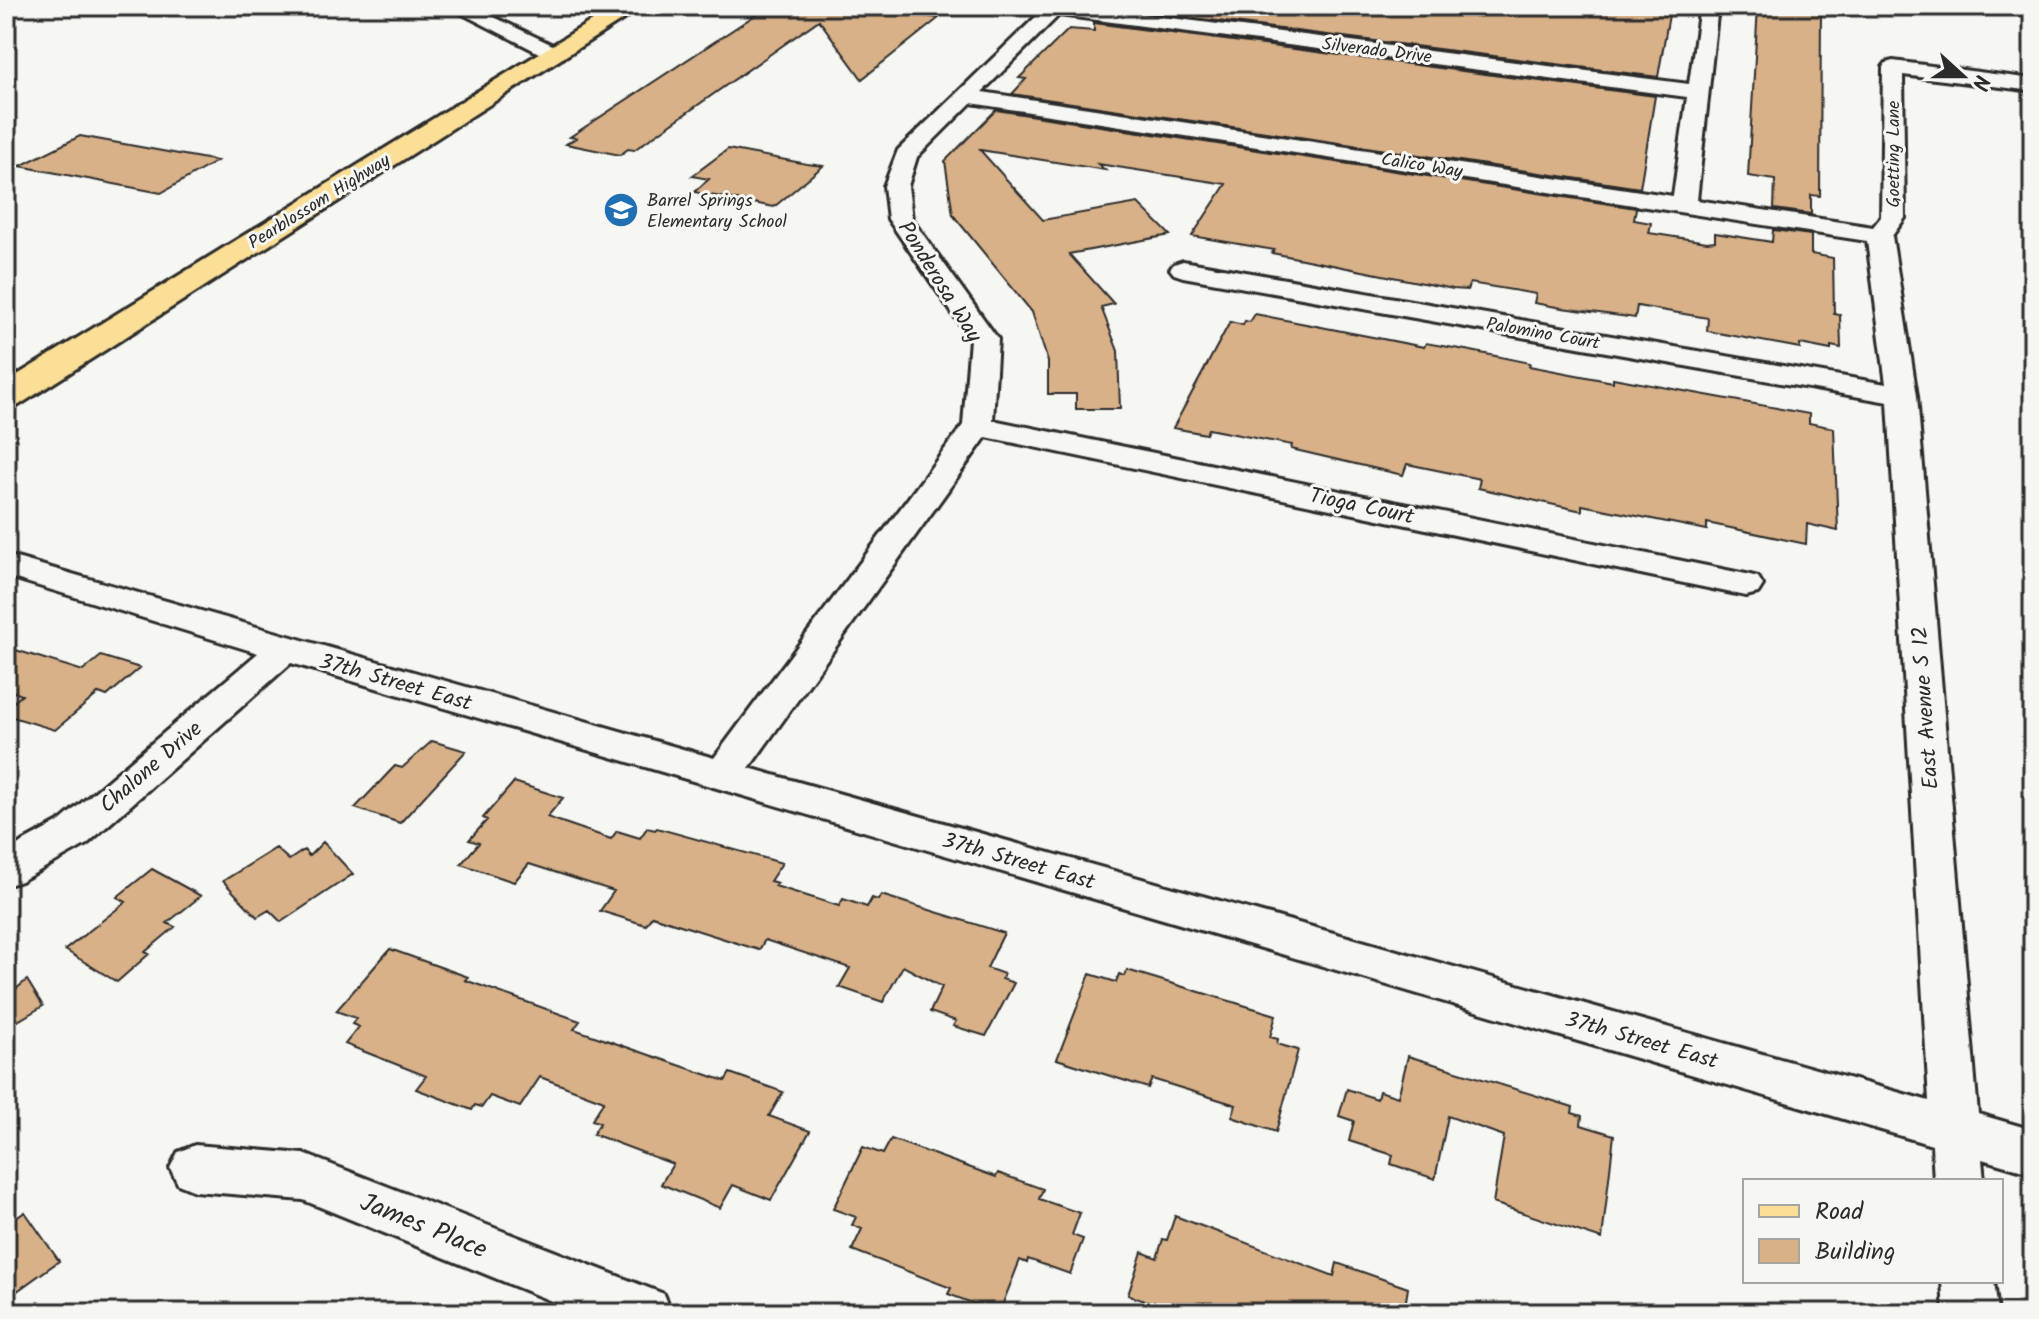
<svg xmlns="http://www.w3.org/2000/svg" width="2039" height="1319" viewBox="0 0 2039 1319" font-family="Kalam,sans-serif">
<rect width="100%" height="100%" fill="#f6f6f2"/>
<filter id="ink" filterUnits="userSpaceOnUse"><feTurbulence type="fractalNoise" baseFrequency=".0125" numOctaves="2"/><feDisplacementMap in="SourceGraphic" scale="16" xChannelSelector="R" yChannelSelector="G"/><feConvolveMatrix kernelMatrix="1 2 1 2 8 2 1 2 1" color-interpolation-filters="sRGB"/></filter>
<g filter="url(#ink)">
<!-- building -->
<path fill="#d8b189" stroke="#2b2b2b" stroke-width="2" d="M 769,6 L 931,6 L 920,15 L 939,18 L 862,79 L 819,20 L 634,150 L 628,149 L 620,155 L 566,144 L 576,138 L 570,137 Z
M 1100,6 L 1309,6 L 1350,11 L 1351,6 L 1646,6 L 1670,9 L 1658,77 Z
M 1758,6 L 1821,6 L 1820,196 L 1811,195 L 1811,214 L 1774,209 L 1775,180 L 1748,176 Z
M 1094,23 L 1655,96 L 1640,188 L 1012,94 L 1026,79 L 1019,78 L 1069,29 L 1094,31 Z
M 996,110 L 1636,208 L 1634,220 L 1651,223 L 1649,233 L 1707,242 L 1715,241 L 1715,233 L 1772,242 L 1773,230 L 1811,235 L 1811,254 L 1833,258 L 1834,314 L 1840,315 L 1841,348 L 1831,346 L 1831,350 L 1800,344 L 1800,348 L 1707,331 L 1708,318 L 1637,306 L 1635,318 L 1562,308 L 1534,303 L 1536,294 L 1470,283 L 1467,290 L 1453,289 L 1272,253 L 1274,250 L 1192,236 L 1226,184 L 1098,164 L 1105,170 L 980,150 L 1043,220 L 1138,203 L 1170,235 L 1069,254 L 1114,304 L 1101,307 L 1118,351 L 1120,409 L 1076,409 L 1076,394 L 1048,394 L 1048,362 L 1032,312 L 953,215 L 945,161 Z
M 80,136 L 217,161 L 161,193 L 20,166 Z
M 728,149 L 807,164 L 823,166 L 774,207 L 694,192 L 709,179 L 692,176 Z
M 1255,314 L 1424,347 L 1426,343 L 1471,351 L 1530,363 L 1529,366 L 1613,382 L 1613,378 L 1809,414 L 1809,423 L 1834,428 L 1838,531 L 1807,524 L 1806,544 L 1707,523 L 1707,530 L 1582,505 L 1582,511 L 1478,488 L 1480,479 L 1407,464 L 1403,475 L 1291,449 L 1292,445 L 1208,429 L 1206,434 L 1173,428 L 1230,322 L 1243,325 L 1245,321 L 1250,322 Z
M 6,647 L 83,671 L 101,656 L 140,668 L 107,696 L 99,693 L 55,730 L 6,715 L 6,708 L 22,695 L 6,689 Z
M 432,741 L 466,751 L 400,823 L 355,808 L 395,766 L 402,768 Z
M 514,782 L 563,798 L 547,817 L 611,839 L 617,831 L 640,838 L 647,828 L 655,830 L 657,828 L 782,863 L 770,881 L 778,883 L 775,886 L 839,906 L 843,899 L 867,907 L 872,898 L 878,900 L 881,895 L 1004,933 L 987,968 L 1004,974 L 1002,979 L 1014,983 L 986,1036 L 953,1026 L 956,1021 L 930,1012 L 942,987 L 903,966 L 883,1002 L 839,987 L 850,968 L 765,940 L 759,950 L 652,916 L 646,925 L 600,911 L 614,891 L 529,864 L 514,882 L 461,864 L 479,843 L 469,840 L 487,820 L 483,818 Z
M 323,842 L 353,874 L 281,922 L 269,910 L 257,917 L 223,881 L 276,848 L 289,860 L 304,850 L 309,856 Z
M 152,869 L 201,896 L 167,923 L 175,927 L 145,952 L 149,954 L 117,982 L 65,950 L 126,902 L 117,897 Z
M 390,949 L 468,977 L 465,980 L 580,1021 L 574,1029 L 725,1081 L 730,1073 L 783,1092 L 769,1116 L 810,1131 L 771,1200 L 733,1185 L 720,1208 L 661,1184 L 673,1164 L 593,1134 L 600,1123 L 592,1120 L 604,1101 L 540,1077 L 520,1107 L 490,1096 L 482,1107 L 475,1105 L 472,1110 L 416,1089 L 426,1076 L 345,1044 L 359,1027 L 352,1024 L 356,1018 L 336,1011 Z
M 1127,970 L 1276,1015 L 1270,1037 L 1278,1039 L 1277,1044 L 1298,1050 L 1276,1132 L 1232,1117 L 1236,1105 L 1152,1079 L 1148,1088 L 1057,1059 L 1090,974 L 1116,982 L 1119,974 L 1125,976 Z
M 27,980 L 43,1006 L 6,1028 L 6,997 Z
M 1408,1056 L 1573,1107 L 1572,1113 L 1582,1116 L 1581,1125 L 1614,1135 L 1602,1239 L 1493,1203 L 1504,1136 L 1448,1116 L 1435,1179 L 1391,1164 L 1393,1155 L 1349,1141 L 1354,1121 L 1339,1116 L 1347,1089 L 1377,1099 L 1379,1091 L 1398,1097 Z
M 891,1139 L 996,1177 L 998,1173 L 1043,1189 L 1039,1199 L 1080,1213 L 1072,1235 L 1083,1239 L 1070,1274 L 1028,1259 L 1027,1263 L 1020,1260 L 999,1313 L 948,1294 L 951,1288 L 852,1250 L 862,1229 L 852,1225 L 856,1217 L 833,1209 L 863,1147 L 883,1154 Z
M 25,1212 L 59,1261 L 6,1299 L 6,1225 Z
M 1175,1216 L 1334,1276 L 1337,1263 L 1408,1288 L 1404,1313 L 1158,1313 L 1160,1307 L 1128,1295 L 1142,1252 L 1157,1258 L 1163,1239 L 1167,1240 Z"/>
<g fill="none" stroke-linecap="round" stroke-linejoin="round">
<!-- minor casing -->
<g stroke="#2b2b2b" stroke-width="6">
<path id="minor" d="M 6,6 L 23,6 L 6,15 Z
M 447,6 L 471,6 L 563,50 L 566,54 L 563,58 L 549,58 Z
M 1047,6 L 1076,6 L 1689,84 L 1700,6 L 1718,6 L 1697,200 L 1873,227 L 1881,217 L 1883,67 L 1886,63 L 1893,61 L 2033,79 L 2033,91 L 1903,75 L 1905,218 L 1892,236 L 1917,396 L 1978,1114 L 2033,1130 L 2033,1174 L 1982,1159 L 1984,1181 L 1934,1181 L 1932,1145 L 291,663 L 87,844 L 21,881 L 6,886 L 6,851 L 59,822 L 258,653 L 6,576 L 6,555 L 714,758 L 963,425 L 970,339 L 888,219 L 884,186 L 898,150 ZM 1059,15 L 1687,97 L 1673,196 L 982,92 ZM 971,103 L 1867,241 L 1886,384 L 1183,261 L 1174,264 L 1170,269 L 1174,274 L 1183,277 L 1888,402 L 1929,1101 L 749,768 L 986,437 L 1746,596 L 1758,593 L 1763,585 L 1758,577 L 1746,574 L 993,420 L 998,339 L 912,219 L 908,186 L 917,157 Z
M 195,1145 L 304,1154 L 664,1294 L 672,1313 L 581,1313 L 303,1200 L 195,1191 L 178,1184 L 170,1168 L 178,1152 Z
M 1942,1281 L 1994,1281 L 1998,1313 L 1944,1313 Z"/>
</g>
<!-- major casing -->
<g stroke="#2b2b2b" stroke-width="6">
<path id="major" d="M 616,6 L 644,6 L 19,405 L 6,408 L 6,382 Z"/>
</g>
<!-- minor -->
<use href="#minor" fill="#f6f6f2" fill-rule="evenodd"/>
<!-- major -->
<use href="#major" fill="#fbdf96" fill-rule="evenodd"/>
</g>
</g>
<!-- icons -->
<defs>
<g id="school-disc" transform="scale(1.8)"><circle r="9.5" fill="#1f6fb2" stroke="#f6f6f2"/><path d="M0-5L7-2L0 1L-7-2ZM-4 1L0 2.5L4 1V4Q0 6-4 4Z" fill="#fff"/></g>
</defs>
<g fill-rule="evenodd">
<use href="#school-disc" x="621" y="210"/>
</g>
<g text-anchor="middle" stroke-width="6" stroke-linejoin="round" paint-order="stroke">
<!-- far-street labels -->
<g font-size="18" fill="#2b2b2b" stroke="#f6f6f2">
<text transform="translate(1377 50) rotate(7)" y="6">Silverado Drive</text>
<text transform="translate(1893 154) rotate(-90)" y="6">Goetting Lane</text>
<text transform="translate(1422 165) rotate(9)" y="6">Calico Way</text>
<text transform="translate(319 201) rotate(-32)" y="6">Pearblossom Highway</text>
<text transform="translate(1543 333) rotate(10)" y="6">Palomino Court</text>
</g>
<!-- far-poi labels -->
<g font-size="18" fill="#2b2b2b" stroke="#f6f6f2" text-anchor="start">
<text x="647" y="206">Barrel Springs<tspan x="647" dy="21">Elementary School</tspan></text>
</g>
<!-- street labels -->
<g font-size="22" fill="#2b2b2b" stroke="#f6f6f2">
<text transform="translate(941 281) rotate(58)" y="8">Ponderosa Way</text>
<text transform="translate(1362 505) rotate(12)" y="8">Tioga Court</text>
<text transform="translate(396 681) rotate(16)" y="8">37th Street East</text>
<text transform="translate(1924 708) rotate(-94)" y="8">East Avenue S 12</text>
<text transform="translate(150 766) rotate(-41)" y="8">Chalone Drive</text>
<text transform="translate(1019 860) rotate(16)" y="8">37th Street East</text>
<text transform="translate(1642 1039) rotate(16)" y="8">37th Street East</text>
</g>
<!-- near-street labels -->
<g font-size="26" fill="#2b2b2b" stroke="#f6f6f2">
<text transform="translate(424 1225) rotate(22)" y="9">James Place</text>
</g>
</g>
<!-- margin -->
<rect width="2039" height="1319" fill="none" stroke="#f6f6f2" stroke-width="32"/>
<rect x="16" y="16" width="2007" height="1287" fill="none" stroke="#2b2b2b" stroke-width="3" filter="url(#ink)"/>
<!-- legend -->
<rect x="1743" y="1179" width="260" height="104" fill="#f6f6f2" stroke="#a5a5a2" stroke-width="2"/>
<rect x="1759" y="1205" width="40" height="12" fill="#fbdf96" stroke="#a5a5a2" stroke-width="2"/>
<text x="1815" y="1219" font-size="24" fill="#2b2b2b">Road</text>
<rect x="1759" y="1239" width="40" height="24" fill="#d8b189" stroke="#a5a5a2" stroke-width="2"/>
<text x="1815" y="1259" font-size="24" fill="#2b2b2b">Building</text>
<!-- north arrow -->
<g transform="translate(1963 76) rotate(111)" stroke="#f6f6f2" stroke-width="6" paint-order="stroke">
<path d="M0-6L14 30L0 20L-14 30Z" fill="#2b2b2b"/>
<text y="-12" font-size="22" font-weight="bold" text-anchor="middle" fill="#2b2b2b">N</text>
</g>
</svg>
